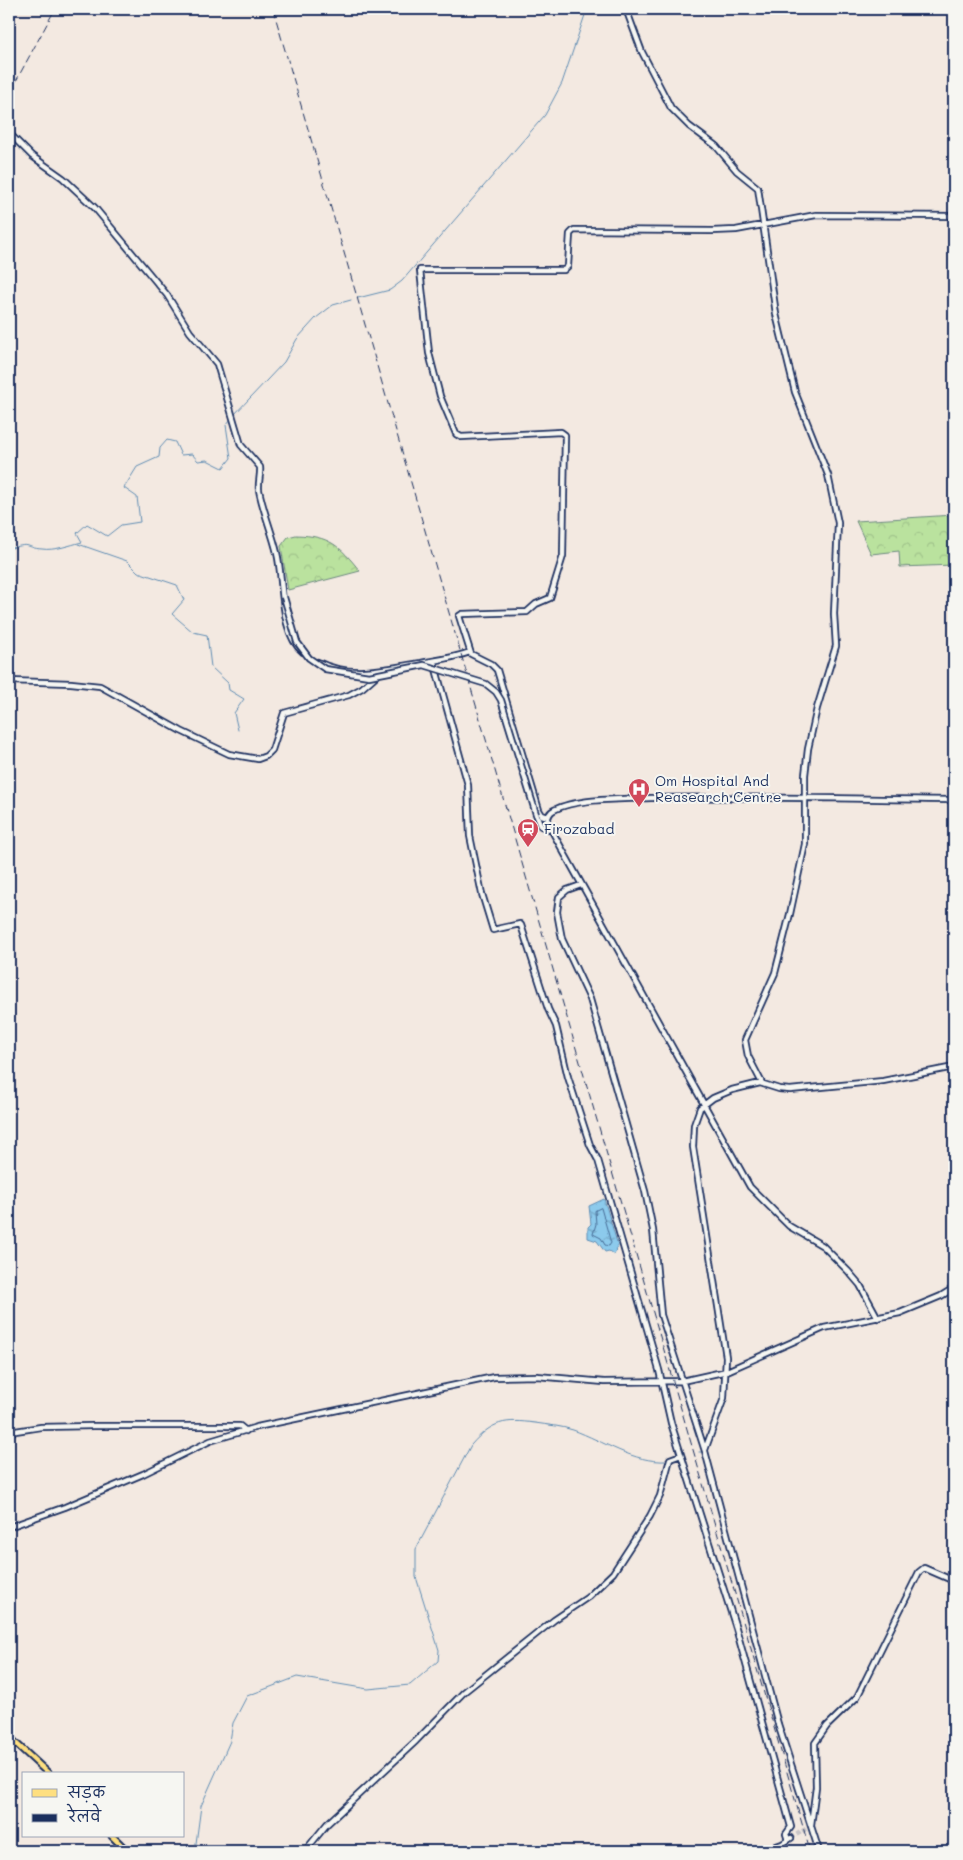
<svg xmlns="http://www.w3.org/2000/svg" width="963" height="1860" viewBox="0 0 963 1860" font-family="Mali,'Playpen Sans Deva',sans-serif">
<defs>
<pattern id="forest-crowns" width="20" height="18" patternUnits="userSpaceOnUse" patternTransform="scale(1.25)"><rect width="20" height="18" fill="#bae29e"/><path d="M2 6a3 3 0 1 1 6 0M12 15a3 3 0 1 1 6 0" fill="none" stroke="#9fc28a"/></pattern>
<pattern id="water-ripples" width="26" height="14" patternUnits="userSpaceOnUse" patternTransform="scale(1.25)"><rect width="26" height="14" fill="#8ccaec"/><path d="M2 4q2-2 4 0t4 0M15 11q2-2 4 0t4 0" fill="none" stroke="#72a4c2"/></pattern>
</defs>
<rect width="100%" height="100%" fill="#f3e9e1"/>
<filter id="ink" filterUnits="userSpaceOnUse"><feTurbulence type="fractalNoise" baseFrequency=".02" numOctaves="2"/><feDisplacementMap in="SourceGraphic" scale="10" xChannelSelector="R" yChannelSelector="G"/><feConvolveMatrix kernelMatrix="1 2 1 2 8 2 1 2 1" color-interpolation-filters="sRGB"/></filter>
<g filter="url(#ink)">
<!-- forest -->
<path fill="url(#forest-crowns)" stroke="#6a887e" d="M 954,515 L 954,565 L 900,567 L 899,551 L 871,554 L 856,521 Z
M 296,535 C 330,536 339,545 360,571 L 288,590 L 281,546 L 288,537 Z"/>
<!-- water -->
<path fill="url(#water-ripples)" stroke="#5f8cb3" d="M 604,1199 L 618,1246 L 614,1255 L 609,1251 L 605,1252 L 597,1241 L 588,1238 L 588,1227 L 591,1224 L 589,1206 Z"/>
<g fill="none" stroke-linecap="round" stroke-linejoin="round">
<!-- shore -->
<path stroke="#486d97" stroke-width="1" d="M 601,1208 L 611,1243 L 609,1246 L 605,1245 L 601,1238 L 593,1234 L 596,1224 L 595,1211 Z"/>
<!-- stream -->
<path stroke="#5f8cb3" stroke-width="1" d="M 358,298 L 390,290 L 402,281 L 545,115 L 562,83 L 587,9
M 233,416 L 284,362 L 297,339 L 316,318 L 333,305 L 351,300
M 9,543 L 12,548 C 32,542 25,548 42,549 C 54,551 70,545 82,542 L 77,533 L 87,524 L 107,536 L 121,525 L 140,522 L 137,497 L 124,488 L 137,467 L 159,457 L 160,448 L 167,440 L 175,442 L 181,455 L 192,454 L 198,461 L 207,460 L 223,468 L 231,458 L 226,425 L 231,419
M 78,544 L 127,561 L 138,572 L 177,585 L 184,600 L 172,614 L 193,632 L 207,635 L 211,667 L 228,683 L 229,690 L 244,699 L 234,713 L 238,730
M 699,1452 L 701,1452
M 672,1461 L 680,1458
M 195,1851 L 201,1806 L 230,1741 L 233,1723 L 247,1696 L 297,1677 L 368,1689 L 410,1685 L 438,1661 L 439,1650 L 416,1577 L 416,1549 L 471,1445 C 492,1421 505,1419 535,1423 C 548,1425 561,1426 573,1430 C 604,1441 633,1463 667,1461"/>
<!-- secondary-tunnel -->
<path stroke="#c8c4c7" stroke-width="4.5" stroke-dasharray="4.5 2" stroke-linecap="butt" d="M 791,1838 L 809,1827"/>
<!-- secondary casing -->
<g stroke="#1b2f5e" stroke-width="8">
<path id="secondary" d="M 626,9 L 642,52 L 671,108 L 689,126 L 716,146 L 737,171 L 758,188 L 776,314 L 795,392 L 828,475 L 838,523 L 834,614 L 836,646 L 817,708 L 808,749 L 805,775 L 805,844 L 790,914 L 775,973 L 745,1040 L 748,1056 L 762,1083
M 9,133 L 32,156 L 63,178 L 95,208 L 167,295 L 190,332 L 217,364 L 241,445 L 260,467 C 261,474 258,482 259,490 C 263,511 272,532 277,553 C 284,581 279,633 303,652
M 318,662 C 351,679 387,668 421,663 C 438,660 454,658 470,652
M 434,662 L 468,785 L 470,836 L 482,894 L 493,930 L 520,924 L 521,925 L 548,1009 L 556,1026 L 568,1077 L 590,1145 L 598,1160 L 659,1370 L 671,1423 L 736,1628 L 791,1827 L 786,1834 L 788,1840
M 9,681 L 71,683 L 100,686 L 181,731 L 229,754 L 258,759 L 266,756 L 272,750 L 284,713 L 349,695 L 362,688 L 379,673
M 536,814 L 541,826 L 549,829
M 548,817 L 542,815 L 539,810 L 497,670 L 491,664 L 471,654 L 459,616 L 462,614 L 527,612 L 536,604 L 550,598 L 563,556 L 565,435 L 561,432 L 461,437 L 456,434 L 440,396 L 429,353 L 420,270 L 564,270 L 568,266 L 570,234 L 574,230 L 712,231 L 736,230 L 816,215 L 954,216
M 581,885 L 567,890 L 559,897 L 557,912 L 562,939 L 590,999 L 645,1191 L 653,1230 L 661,1315 L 705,1451 L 778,1724 L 819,1851
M 878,1318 L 860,1285 L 848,1271 L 823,1246 L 789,1226 L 750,1187 L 547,822 C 548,817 549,812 554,810 C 576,798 626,799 651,798 C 752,796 853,799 954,800
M 9,1432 L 41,1427 L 93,1426 L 240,1426 L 246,1431
M 705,1450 L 724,1398 L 726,1357 L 693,1147 L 694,1125 L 700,1108 L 713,1098 L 732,1090 L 760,1083 L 779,1089 L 790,1090 L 883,1081 L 954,1067
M 9,1527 L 65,1507 L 143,1474 L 210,1441 L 257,1427 L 494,1377 L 537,1376 L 604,1382 L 682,1381 L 727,1371 L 824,1328 L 900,1313 L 941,1296 L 954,1288
M 811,1825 L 816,1787 L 815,1743 L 827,1726 L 857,1697 L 919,1572 L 924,1568 L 954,1581
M 305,1851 L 327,1824 L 416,1741 L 464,1692 L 554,1620 L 588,1597 L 613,1573 L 650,1516 L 660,1496 L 670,1459 L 681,1455
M 762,1851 L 782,1844 L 791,1838"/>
</g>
<!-- primary casing -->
<g stroke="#1b2f5e" stroke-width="9">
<path id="primary" d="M 9,1737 L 49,1774
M 112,1836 L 127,1851"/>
</g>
<!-- secondary -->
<use href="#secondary" stroke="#f6f6f2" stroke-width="4.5"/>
<!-- primary -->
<use href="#primary" stroke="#fedf80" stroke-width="5"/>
<!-- rail -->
<path stroke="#1b2f5e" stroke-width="1" stroke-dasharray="8 4" stroke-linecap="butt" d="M 273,9 L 810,1851
M 9,94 L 55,9"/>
<!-- secondary-bridge casing -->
<g stroke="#1b2f5e" stroke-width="8" stroke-linecap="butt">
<path id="secondary-bridge" d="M 284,597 L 297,642 L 309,658 L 325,669 L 369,676 L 424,665 L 486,684 L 496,692 L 501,700 L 536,814"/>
</g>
<!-- secondary-bridge -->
<use href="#secondary-bridge" stroke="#f6f6f2" stroke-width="4.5"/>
</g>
</g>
<!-- icons -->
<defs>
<g id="hospital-pin" transform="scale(1.125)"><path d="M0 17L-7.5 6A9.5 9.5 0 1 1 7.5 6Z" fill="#d1495b" stroke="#f6f6f2"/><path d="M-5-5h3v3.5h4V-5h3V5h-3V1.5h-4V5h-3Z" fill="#fff"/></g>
<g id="station-pin" transform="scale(1.125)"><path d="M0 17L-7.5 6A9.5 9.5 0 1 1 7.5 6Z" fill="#d1495b" stroke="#f6f6f2"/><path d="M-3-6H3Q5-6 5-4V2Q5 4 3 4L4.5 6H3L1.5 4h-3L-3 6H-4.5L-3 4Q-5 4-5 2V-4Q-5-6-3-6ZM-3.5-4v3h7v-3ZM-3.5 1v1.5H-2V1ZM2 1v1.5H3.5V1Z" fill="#fff"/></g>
</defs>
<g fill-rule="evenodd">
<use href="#hospital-pin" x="639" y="789"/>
<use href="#station-pin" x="528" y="829"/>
</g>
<g text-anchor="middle" stroke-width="4" stroke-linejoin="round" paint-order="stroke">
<!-- poi labels -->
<g font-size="14" fill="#1b2f5e" stroke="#f6f6f2" text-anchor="start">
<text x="655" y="786">Om Hospital And<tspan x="655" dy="16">Reasearch Centre</tspan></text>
<text x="544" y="834">Firozabad</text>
</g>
</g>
<!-- margin -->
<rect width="963" height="1860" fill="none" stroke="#f6f6f2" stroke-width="30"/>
<rect x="15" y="15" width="933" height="1830" fill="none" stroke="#1b2f5e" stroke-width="2" filter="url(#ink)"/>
<!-- legend -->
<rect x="22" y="1772" width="162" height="65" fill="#f6f6f2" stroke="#9ea6b7"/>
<rect x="32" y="1789" width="25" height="8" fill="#fedf80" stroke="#9ea6b7"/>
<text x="68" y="1798" font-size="15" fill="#1b2f5e">सड़क</text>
<rect x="32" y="1814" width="25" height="8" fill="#1b2f5e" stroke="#9ea6b7"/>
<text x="68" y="1822" font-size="15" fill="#1b2f5e">रेलवे</text>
</svg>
